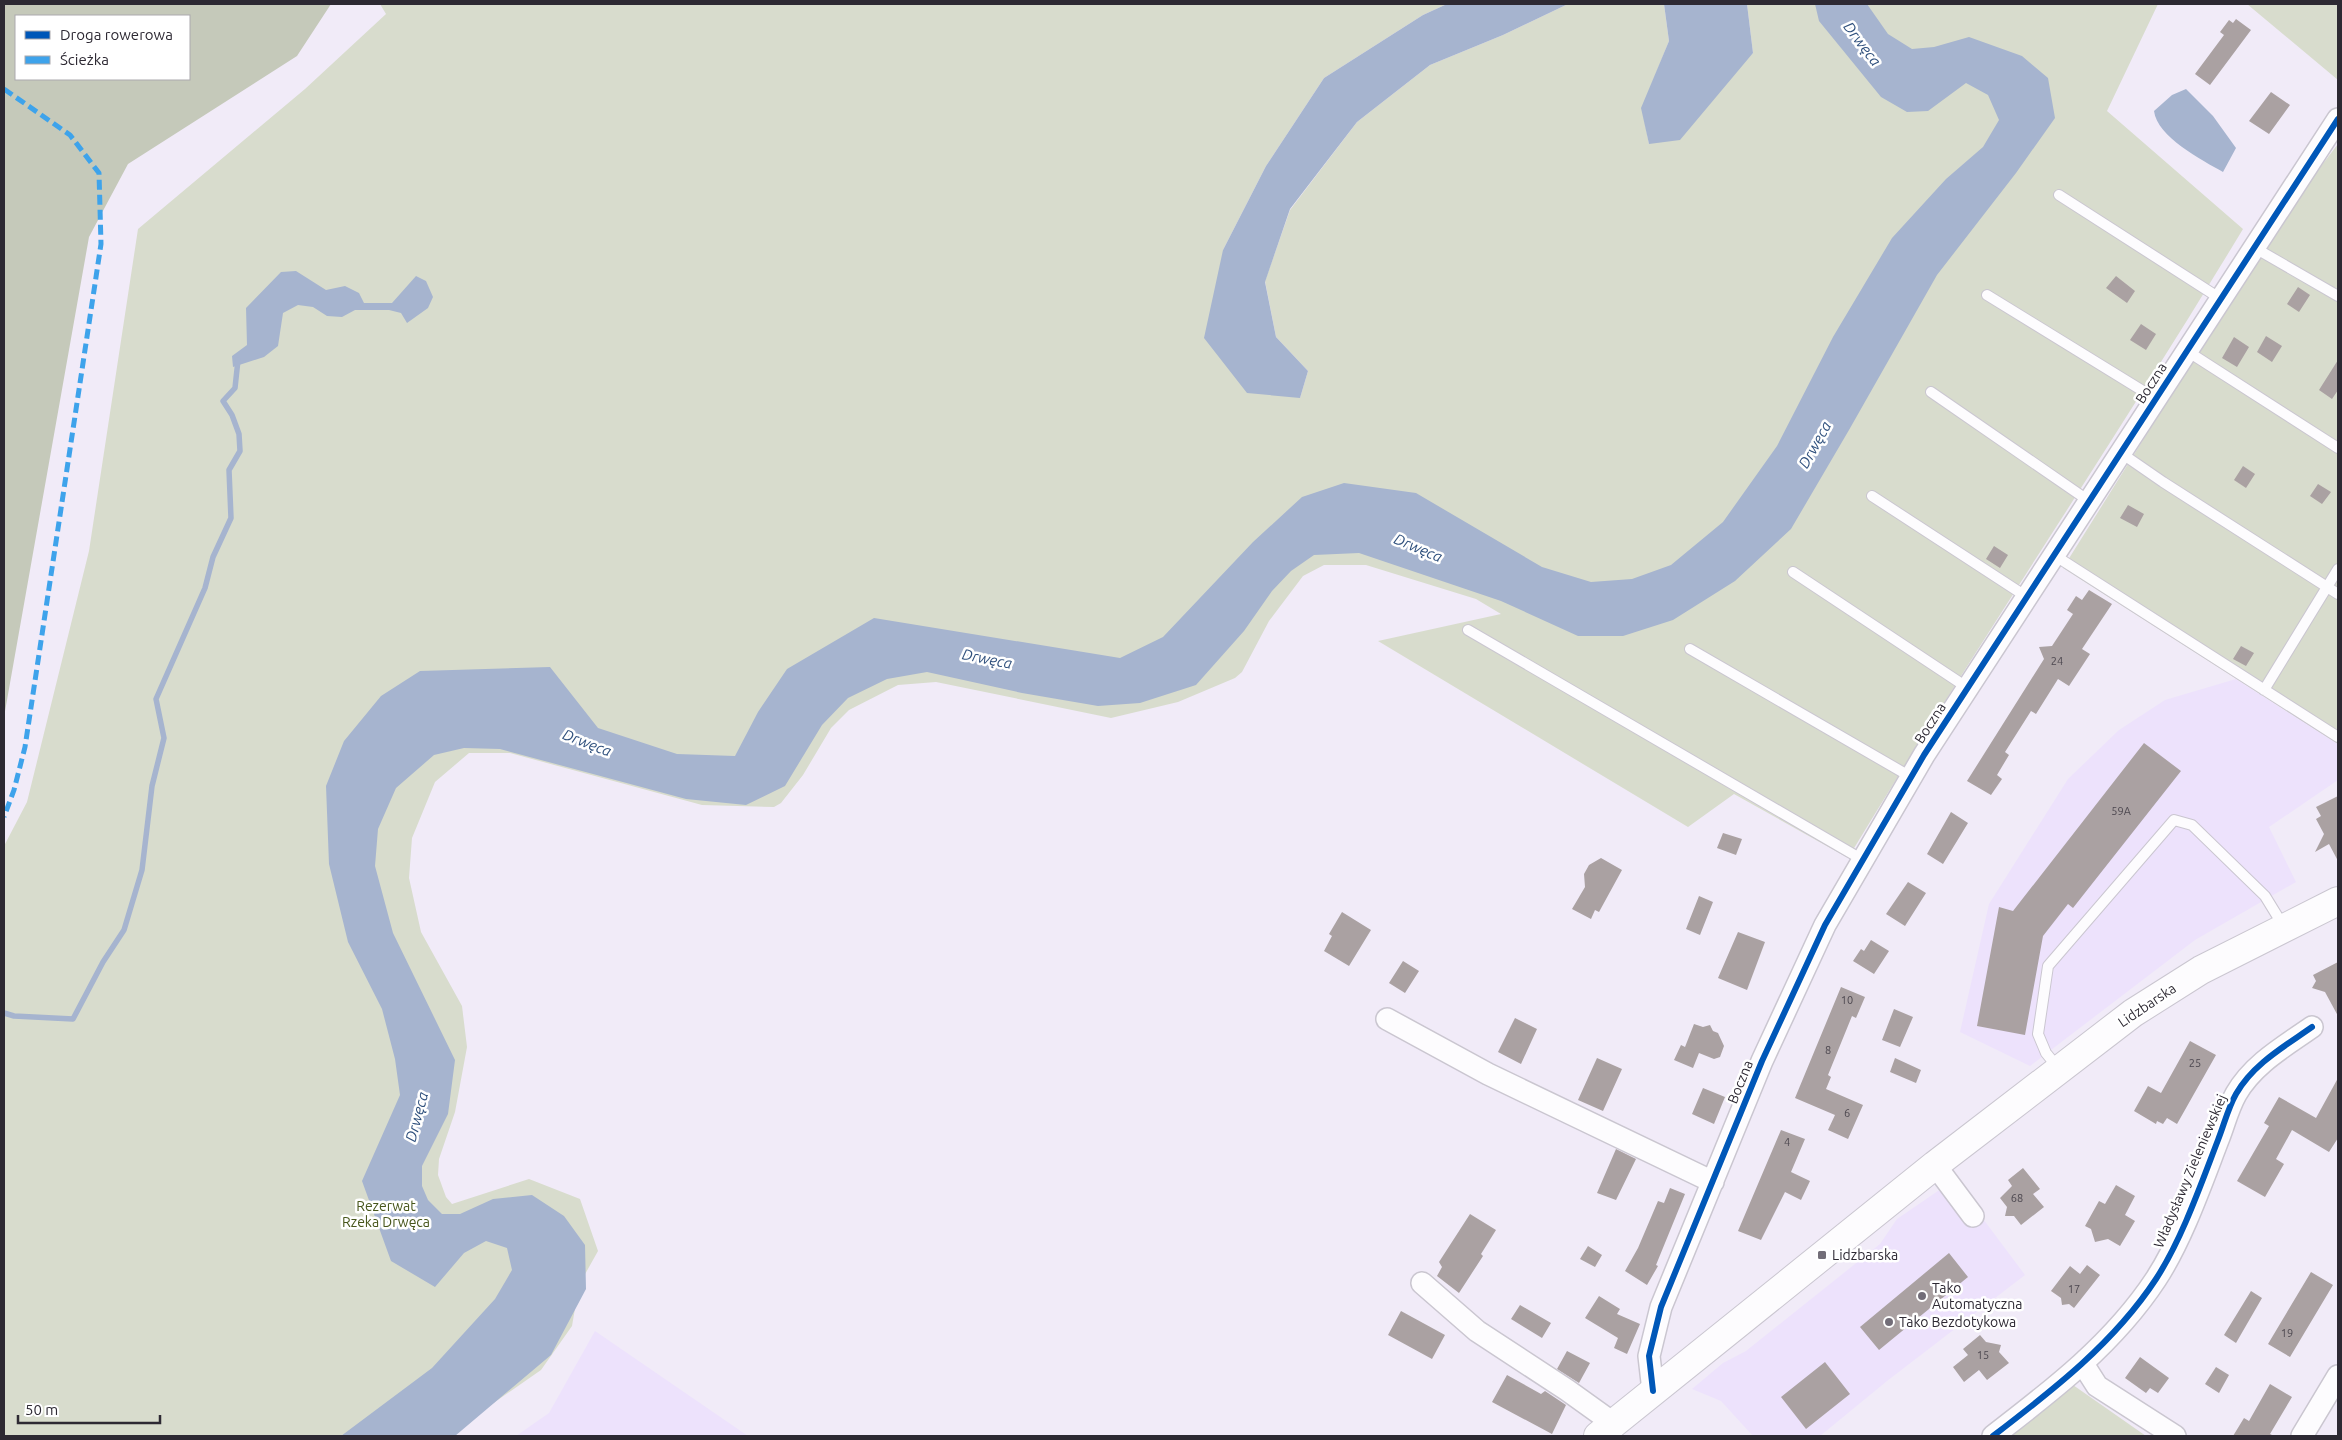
<svg xmlns="http://www.w3.org/2000/svg" width="2342" height="1440" viewBox="0 0 2342 1440" font-family="Ubuntu,sans-serif">
<rect width="100%" height="100%" fill="#f1ebf8"/>
<!-- built -->
<path fill="#ede2fc" d="M 2236,679 L 2338,744 L 2338,780 L 2269,827 L 2296,882 L 2195,940 L 2030,1066 L 1960,1032 L 1989,904 L 2068,779 L 2119,730 L 2165,700 Z
M 1954,1180 L 2025,1275 L 1887,1381 L 1820,1436 L 1753,1436 L 1721,1401 L 1692,1389 L 1723,1363 L 1746,1351 L 1880,1244 L 1897,1219 Z
M 595,1331 L 748,1436 L 516,1436 L 549,1413 Z"/>
<!-- green -->
<path fill="#d8dccd" d="M 380,4 L 1447,4 L 1423,15 L 1324,78 L 1266,166 L 1223,250 L 1300,398 L 1308,371 L 1276,337 L 1265,281 L 1290,210 L 1357,122 L 1430,65 L 1503,35 L 1568,4 L 1664,4 L 1669,41 L 1642,108 L 1649,144 L 1753,53 L 1747,4 L 2158,4 L 2107,111 L 2243,229 C 2115,441 1976,646 1848,858 L 1734,794 L 1688,827 L 1378,641 L 1501,614 L 1476,599 L 1366,565 L 1324,565 L 1303,576 L 1269,621 L 1242,672 L 1235,678 L 1178,702 L 1111,718 L 936,682 L 898,685 L 849,710 L 831,728 L 803,775 L 781,803 L 774,807 L 702,805 L 510,753 L 469,753 L 435,782 L 412,838 L 409,878 L 421,932 L 462,1006 L 467,1047 L 455,1112 L 439,1159 L 438,1175 L 446,1197 L 452,1204 L 529,1179 L 580,1199 L 598,1251 L 579,1285 L 572,1326 L 541,1370 L 446,1436 L 4,1436 L 4,846 L 27,802 L 89,551 L 138,229 L 305,89 L 386,14 Z
M 2247,4 L 2338,4 L 2338,80 Z
M 2338,144 L 2338,744 L 2063,568 L 2285,213 Z
M 2073,1385 L 2146,1436 L 2007,1436 Z"/>
<!-- forest -->
<path fill="#c5c9ba" fill-rule="evenodd" d="M 4,4 L 331,4 L 297,56 L 128,164 L 89,237 L 4,717 ZM 16,16 L 189,16 L 189,79 L 16,79 Z"/>
<!-- water -->
<path fill="#a6b4cf" d="M 1447,4 L 1568,4 L 1503,35 L 1430,65 L 1357,122 L 1290,209 L 1265,282 L 1276,337 L 1308,371 L 1300,398 L 1247,393 L 1204,338 L 1223,250 L 1266,166 L 1324,78 L 1423,15 Z
M 1664,4 L 1747,4 L 1753,53 L 1680,140 L 1649,144 L 1641,108 L 1669,41 Z
M 1815,4 L 1867,4 L 1888,34 L 1912,49 L 1934,47 L 1969,37 L 2022,56 L 2048,78 L 2055,118 L 2016,173 L 1937,275 L 1849,430 L 1791,529 L 1735,581 L 1673,620 L 1623,636 L 1578,636 L 1501,601 L 1359,553 L 1314,555 L 1291,571 L 1272,591 L 1244,631 L 1196,685 L 1140,703 L 1098,706 L 1022,693 L 927,672 L 887,679 L 848,698 L 822,725 L 785,786 L 746,805 L 686,799 L 500,749 L 464,748 L 434,755 L 396,788 L 378,829 L 375,866 L 393,933 L 455,1060 L 448,1114 L 422,1166 L 422,1186 L 428,1200 L 442,1214 L 460,1214 L 493,1199 L 532,1195 L 564,1216 L 585,1245 L 586,1289 L 551,1355 L 455,1436 L 341,1436 L 432,1368 L 495,1299 L 512,1270 L 507,1248 L 486,1241 L 464,1253 L 435,1287 L 391,1261 L 362,1181 L 400,1095 L 395,1059 L 382,1009 L 348,942 L 329,864 L 326,786 L 344,741 L 381,696 L 420,671 L 550,667 L 598,728 L 677,754 L 735,756 L 758,712 L 787,669 L 874,618 L 1120,658 L 1163,637 L 1253,542 L 1302,497 L 1344,483 L 1416,493 L 1542,567 L 1591,582 L 1632,579 L 1671,565 L 1723,522 L 1777,446 L 1833,337 L 1892,238 L 1946,179 L 1983,147 L 1999,120 L 1988,95 L 1966,83 L 1928,111 L 1907,112 L 1881,97 L 1819,21 Z
M 2186,89 L 2213,116 L 2236,148 L 2223,172 C 2202,160 2157,137 2154,111 L 2172,95 Z
M 296,271 L 326,290 L 345,286 L 359,293 L 364,303 L 392,303 L 416,276 L 426,281 L 433,297 L 428,308 L 407,323 L 401,313 L 389,310 L 355,310 L 342,317 L 327,316 L 313,307 L 298,305 L 283,313 L 278,346 L 264,357 L 233,367 L 232,356 L 247,345 L 246,308 L 281,272 Z"/>
<g fill="none" stroke-linecap="round" stroke-linejoin="round">
<!-- stream -->
<path stroke="#a6b4cf" stroke-width="5.5" d="M 4,1013 L 14,1016 L 73,1019 L 103,962 L 124,930 L 142,870 L 152,786 L 164,738 L 156,699 L 205,588 L 213,557 L 231,518 L 229,470 L 240,451 L 239,434 L 232,415 L 223,401 L 235,388 L 238,360"/>
</g>
<!-- building -->
<path fill="#aaa1a2" d="M 2236,19 L 2251,30 L 2210,85 L 2195,74 L 2224,35 L 2220,32 L 2229,20 L 2233,23 Z
M 2271,92 L 2290,105 L 2269,134 L 2249,121 Z
M 2116,276 L 2135,291 L 2127,303 L 2106,288 Z
M 2298,287 L 2310,295 L 2299,312 L 2287,304 Z
M 2141,324 L 2156,334 L 2146,350 L 2130,340 Z
M 2266,336 L 2282,346 L 2272,362 L 2257,352 Z
M 2234,337 L 2249,347 L 2237,367 L 2222,358 Z
M 2338,360 L 2338,390 L 2332,399 L 2319,390 Z
M 2243,466 L 2255,474 L 2246,488 L 2234,480 Z
M 2318,484 L 2331,492 L 2322,504 L 2310,496 Z
M 2128,505 L 2144,514 L 2137,527 L 2120,518 Z
M 1994,546 L 2008,555 L 2000,568 L 1986,559 Z
M 2089,590 L 2112,604 L 2082,649 L 2090,654 L 2069,686 L 2058,679 L 2036,714 L 2031,711 L 2005,752 L 2009,755 L 1997,775 L 2002,779 L 1991,795 L 1967,781 L 2044,659 L 2039,647 L 2052,646 L 2073,614 L 2067,610 L 2076,596 L 2082,600 Z
M 2241,646 L 2254,653 L 2246,666 L 2233,659 Z
M 2144,743 L 2181,771 L 2073,908 L 2068,904 L 2043,936 L 2025,1035 L 1977,1026 L 1999,907 L 2013,911 Z
M 2338,796 L 2338,861 L 2329,844 L 2315,852 L 2324,834 L 2316,819 L 2321,816 L 2316,807 Z
M 1951,812 L 1968,823 L 1943,864 L 1927,854 Z
M 1723,833 L 1742,839 L 1736,855 L 1717,848 Z
M 1601,858 L 1622,870 L 1599,912 L 1595,910 L 1591,919 L 1572,909 L 1585,887 L 1584,874 L 1589,865 Z
M 1908,882 L 1926,893 L 1905,926 L 1886,914 Z
M 1699,896 L 1713,902 L 1700,935 L 1686,929 Z
M 1342,912 L 1371,930 L 1349,966 L 1324,951 L 1332,936 L 1329,934 Z
M 1738,932 L 1765,942 L 1747,990 L 1718,978 Z
M 1871,940 L 1889,951 L 1874,974 L 1853,961 L 1861,949 L 1864,951 Z
M 1403,961 L 1419,971 L 1405,993 L 1389,983 Z
M 2338,962 L 2338,1016 L 2325,992 L 2312,988 L 2316,981 L 2313,975 Z
M 1841,987 L 1865,997 L 1856,1018 L 1852,1016 L 1828,1075 L 1831,1077 L 1826,1089 L 1863,1105 L 1848,1139 L 1828,1130 L 1835,1115 L 1795,1098 Z
M 1894,1009 L 1913,1017 L 1900,1047 L 1882,1040 Z
M 1515,1018 L 1537,1029 L 1521,1064 L 1498,1052 Z
M 1694,1024 L 1703,1027 L 1710,1025 L 1713,1031 L 1718,1033 L 1724,1046 L 1720,1057 L 1714,1059 L 1699,1053 L 1693,1068 L 1674,1060 L 1681,1045 L 1685,1047 Z
M 2190,1041 L 2216,1055 L 2177,1124 L 2167,1118 L 2163,1124 L 2157,1121 L 2156,1124 L 2134,1111 L 2148,1086 L 2161,1093 Z
M 1597,1058 L 1622,1069 L 1603,1111 L 1578,1100 Z
M 1895,1058 L 1921,1070 L 1916,1083 L 1890,1072 Z
M 2338,1078 L 2338,1138 L 2329,1152 L 2292,1130 L 2276,1159 L 2284,1164 L 2265,1197 L 2237,1181 L 2269,1126 L 2264,1123 L 2279,1097 L 2316,1118 Z
M 1703,1088 L 1725,1097 L 1714,1124 L 1692,1114 Z
M 1781,1130 L 1805,1139 L 1791,1172 L 1810,1181 L 1801,1200 L 1785,1192 L 1761,1240 L 1738,1231 Z
M 1616,1149 L 1636,1159 L 1616,1200 L 1597,1193 Z
M 2023,1168 L 2040,1189 L 2033,1194 L 2044,1207 L 2021,1225 L 2014,1216 L 2005,1216 L 2007,1207 L 2000,1198 L 2012,1186 L 2008,1180 Z
M 2116,1185 L 2135,1196 L 2125,1215 L 2135,1221 L 2120,1246 L 2108,1239 L 2095,1242 L 2091,1229 L 2085,1226 L 2099,1201 L 2105,1204 Z
M 1670,1188 L 1685,1194 L 1656,1265 L 1658,1266 L 1647,1285 L 1625,1271 L 1638,1248 L 1658,1201 L 1664,1203 Z
M 1470,1214 L 1496,1230 L 1481,1254 L 1483,1256 L 1459,1293 L 1437,1276 L 1442,1267 L 1439,1262 Z
M 1588,1246 L 1602,1255 L 1595,1267 L 1580,1259 Z
M 1949,1253 L 1968,1277 L 1879,1350 L 1860,1327 Z
M 2087,1265 L 2100,1275 L 2074,1308 L 2069,1304 L 2062,1305 L 2061,1298 L 2051,1291 L 2070,1266 L 2080,1274 Z
M 2311,1272 L 2333,1285 L 2290,1357 L 2268,1344 Z
M 2251,1291 L 2262,1298 L 2236,1343 L 2224,1335 Z
M 1599,1296 L 1620,1309 L 1617,1314 L 1640,1324 L 1627,1354 L 1614,1348 L 1618,1338 L 1585,1318 Z
M 1520,1305 L 1551,1323 L 1542,1338 L 1511,1319 Z
M 1401,1311 L 1445,1335 L 1432,1359 L 1388,1335 Z
M 1980,1335 L 1986,1342 L 2001,1345 L 1999,1352 L 2009,1363 L 1987,1380 L 1979,1370 L 1964,1382 L 1953,1367 L 1968,1355 L 1963,1349 Z
M 1567,1351 L 1590,1363 L 1579,1383 L 1557,1369 Z
M 2140,1357 L 2169,1378 L 2158,1393 L 2150,1388 L 2146,1393 L 2125,1378 Z
M 1825,1362 L 1850,1394 L 1806,1429 L 1781,1397 Z
M 2216,1367 L 2229,1375 L 2219,1393 L 2205,1384 Z
M 1507,1375 L 1541,1394 L 1545,1391 L 1566,1405 L 1552,1434 L 1492,1402 Z
M 2270,1384 L 2292,1397 L 2270,1434 L 2274,1436 L 2233,1436 L 2244,1418 L 2249,1421 Z"/>
<g fill="none" stroke-linecap="round" stroke-linejoin="round">
<!-- service casing -->
<g stroke="#cac6d0" stroke-width="12">
<path id="service" d="M 2059,195 L 2221,299
M 2255,248 L 2338,296
M 1987,295 L 2156,399
M 2187,351 L 2338,448
M 1931,392 L 2089,501
M 2121,453 L 2163,482 L 2338,594
M 1872,496 L 2027,597
M 2054,555 L 2338,737
M 1793,572 L 1968,688
M 1468,630 L 1863,860
M 1690,649 L 1911,777
M 2264,690 L 2338,569
M 2059,1069 L 2046,1053 L 2038,1034 L 2048,966 L 2174,820 L 2192,825 L 2265,896 L 2284,927"/>
</g>
<!-- minor casing -->
<g stroke="#cac6d0" stroke-width="24">
<path id="minor" d="M 1387,1019 L 1488,1074 L 1713,1182
M 1935,1165 L 1973,1216
M 1422,1283 L 1477,1331 L 1567,1390 L 1613,1423
M 2083,1364 L 2097,1386 L 2175,1436
M 1653,1391 L 1649,1356 L 1661,1307 L 1762,1061 L 1825,925 L 1924,755 L 2338,119
M 1993,1436 C 2053,1390 2114,1343 2156,1279 C 2182,1239 2201,1184 2218,1140 C 2224,1125 2228,1108 2236,1094 C 2253,1064 2285,1046 2312,1027
M 2302,1436 L 2338,1376"/>
</g>
<!-- secondary casing -->
<g stroke="#cac6d0" stroke-width="30">
<path id="secondary" d="M 1598,1436 L 1935,1165 L 2133,1013 L 2201,970 L 2338,901"/>
</g>
<!-- service -->
<use href="#service" stroke="#fdfcfe" stroke-width="10"/>
<!-- minor -->
<use href="#minor" stroke="#fdfcfe" stroke-width="21"/>
<!-- secondary -->
<use href="#secondary" stroke="#fdfcfe" stroke-width="28"/>
<!-- quiet -->
<path stroke="#3ea3eb" stroke-width="5" stroke-dasharray="10 5" stroke-linecap="butt" d="M 4,89 L 70,135 L 99,173 L 101,244 L 25,747 L 14,790 L 4,817"/>
<!-- cycleway casing -->
<g stroke="#fff" stroke-width="9">
<path id="cycleway" d="M 1653,1391 L 1649,1356 L 1661,1307 L 1762,1061 L 1825,925 L 1924,755 L 2338,119
M 1993,1436 C 2053,1390 2114,1343 2156,1279 C 2182,1239 2201,1184 2218,1140 C 2224,1125 2228,1108 2236,1094 C 2253,1064 2285,1046 2312,1027"/>
</g>
<!-- cycleway -->
<use href="#cycleway" stroke="#0057b8" stroke-width="6"/>
</g>
<!-- markers -->
<g fill="#726d78" stroke="#fff" stroke-width="2">
<rect x="1817" y="1250" width="10" height="10" rx="2.5"/>
<circle cx="1922" cy="1296" r="5"/>
<circle cx="1889" cy="1322" r="5"/>
</g>
<g text-anchor="middle" stroke-width="5" stroke-linejoin="round" paint-order="stroke">
<!-- number labels -->
<g font-size="11" fill="#4c474f">
<text x="2057" y="665">24</text>
<text x="2121" y="815">59A</text>
<text x="1847" y="1004">10</text>
<text x="1828" y="1054">8</text>
<text x="2195" y="1067">25</text>
<text x="1847" y="1117">6</text>
<text x="1787" y="1146">4</text>
<text x="2017" y="1202">68</text>
<text x="2074" y="1293">17</text>
<text x="2287" y="1337">19</text>
<text x="1983" y="1359">15</text>
</g>
<!-- street labels -->
<g font-size="14" fill="#2d2933" stroke="#fff">
<text transform="translate(2151 383) rotate(-57)" y="5">Boczna</text>
<text transform="translate(1930 723) rotate(-57)" y="5">Boczna</text>
<text transform="translate(2147 1005) rotate(-34)" y="5">Lidzbarska</text>
<text transform="translate(1740 1082) rotate(-68)" y="5">Boczna</text>
<text transform="translate(2190 1171) rotate(-67)" y="5">Władysławy Zieleniewskiej</text>
</g>
<!-- park labels -->
<g font-size="14" fill="#47561b" stroke="#fff">
<text x="386" y="1211">Rezerwat<tspan x="386" dy="16">Rzeka Drwęca</tspan></text>
</g>
<!-- poi labels -->
<g font-size="14" fill="#2d2933" stroke="#fff" text-anchor="start">
<text x="1832" y="1260">Lidzbarska</text>
<text x="1932" y="1293">Tako<tspan x="1932" dy="16">Automatyczna</tspan></text>
<text x="1899" y="1327">Tako Bezdotykowa</text>
</g>
<!-- water labels -->
<g font-size="15" font-style="italic" fill="#2f507d" stroke="#fff">
<text transform="translate(1862 44) rotate(53)" y="5">Drwęca</text>
<text transform="translate(1815 445) rotate(-61)" y="5">Drwęca</text>
<text transform="translate(1418 548) rotate(23)" y="5">Drwęca</text>
<text transform="translate(987 659) rotate(11)" y="5">Drwęca</text>
<text transform="translate(587 743) rotate(21)" y="5">Drwęca</text>
<text transform="translate(417 1117) rotate(-75)" y="5">Drwęca</text>
</g>
</g>
<!-- border -->
<rect width="2342" height="1440" fill="none" stroke="#2d2933" stroke-width="10"/>
<!-- legend -->
<rect x="15" y="15" width="175" height="65" fill="#ffffff" stroke="#aba9ad"/>
<rect x="25" y="31" width="25" height="8" fill="#0057b8" stroke="#aba9ad"/>
<text x="60" y="40" font-size="15" fill="#2d2933">Droga rowerowa</text>
<rect x="25" y="56" width="25" height="8" fill="#3ea3eb" stroke="#aba9ad"/>
<text x="60" y="65" font-size="15" fill="#2d2933">Ścieżka</text>
<!-- scale -->
<path d="M18 1415v8h142v-8" fill="none" stroke="#2d2933" stroke-width="2.5"/>
<text x="25" y="1415" font-size="15" fill="#2d2933" stroke="#ffffff" stroke-width="4" paint-order="stroke">50 m</text>
</svg>
